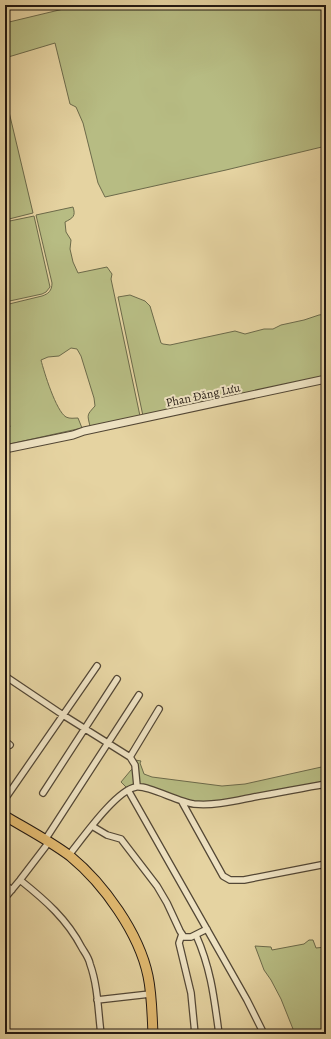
<svg xmlns="http://www.w3.org/2000/svg" width="331" height="1039" viewBox="0 0 331 1039" font-family="Alegreya,serif">
<rect width="100%" height="100%" fill="#e5d3a1"/>
<filter id="stains"><feTurbulence type="fractalNoise" baseFrequency=".005" numOctaves="4"/><feColorMatrix values="0 0 0 0 .2 0 0 0 0 .09 0 0 0 0 .02 0 0 0 .5 -.17"/></filter>
<radialGradient id="worn" r=".72"><stop offset=".6" stop-color="#630" stop-opacity="0"/><stop offset="1" stop-color="#630" stop-opacity=".3"/></radialGradient>
<!-- green -->
<path fill="#b7bc83" stroke="#6c6a4a" d="M 80,5 L 326,5 L 326,146 L 226,170 L 105,197 L 98,183 L 83,123 L 76,107 L 70,104 L 55,43 L 5,58 L 5,23 Z
M 5,95 L 33,213 L 5,220 Z
M 73,207 C 76,216 73,218 65,222 L 66,232 L 71,240 L 70,249 L 73,262 L 78,273 L 107,267 L 112,274 L 111,279 L 140,416 L 90,426 C 87,414 87,415 95,406 L 94,398 L 81,356 L 77,349 L 71,348 L 59,356 L 48,357 L 41,360 C 44,372 56,411 66,417 C 70,419 74,418 78,418 L 82,428 L 5,445 L 5,430 L 10,427 L 5,407 L 5,305 L 42,296 C 48,294 52,291 52,283 L 36,215 Z
M 34,216 L 50,287 L 46,292 L 42,294 L 5,302 L 5,222 Z
M 130,295 L 145,301 L 150,306 L 161,343 L 163,344 L 170,345 L 235,331 L 245,334 L 264,329 L 273,329 L 281,325 L 304,320 L 319,315 L 326,314 L 326,376 L 143,416 L 118,297 Z
M 135,760 L 141,761 L 140,763 L 144,774 L 152,777 L 222,786 L 245,784 L 326,766 L 326,782 L 216,803 L 194,802 L 146,786 L 127,788 L 121,782 L 131,770 L 137,766 Z
M 309,940 L 313,940 L 316,948 L 326,947 L 326,1034 L 295,1034 L 281,999 L 271,980 L 264,970 L 255,946 L 271,947 L 272,950 L 304,944 Z"/>
<g fill="none" stroke-linecap="round" stroke-linejoin="round">
<!-- minor casing -->
<g stroke="#534735" stroke-width="8">
<path id="minor" d="M 5,676 L 63,715 L 130,757 L 135,765 L 137,786
M 5,741 L 10,745
M 130,757 L 159,709
M 128,790 L 247,1000 L 262,1030 L 262,1034
M 43,793 L 117,679
M 5,799 L 97,666
M 182,802 L 223,876 L 230,880 L 244,880 L 326,864
M 92,826 L 107,835 L 121,839 L 157,886 L 167,903 L 180,931 L 184,937 L 191,937 L 207,929
M 45,840 L 139,695
M 69,855 C 82,839 116,790 136,787 C 148,785 178,802 194,804 C 214,806 234,801 254,797 C 278,793 302,788 326,784
M 20,880 C 45,900 67,919 82,948 C 85,953 89,958 90,964 C 98,986 98,1011 101,1034
M 5,885 L 12,890
M 5,898 L 20,880 L 49,842
M 182,934 L 179,943 L 191,993 L 195,1034
M 196,935 C 211,969 214,997 219,1034
M 97,1000 L 150,994"/>
</g>
<!-- tertiary casing -->
<g stroke="#534735" stroke-width="9">
<path id="tertiary" d="M 5,449 L 73,435 L 84,431 L 326,379"/>
</g>
<!-- primary casing -->
<g stroke="#221811" stroke-width="11">
<path id="primary" d="M 5,816 C 27,829 50,841 70,856 C 104,884 139,933 148,976 C 152,995 152,1015 153,1034"/>
</g>
<!-- minor -->
<use href="#minor" stroke="#eee2c2" stroke-width="5.5"/>
<!-- tertiary -->
<use href="#tertiary" stroke="#eee2c2" stroke-width="7"/>
<!-- primary -->
<use href="#primary" stroke="#e2ba70" stroke-width="9"/>
</g>
<g text-anchor="middle" stroke-width="4" stroke-linejoin="round" paint-order="stroke">
<!-- street labels -->
<g font-size="12" fill="#221811" stroke="#eee2c2">
<text transform="translate(203 395) rotate(-12)" y="4">Phan Đăng Lưu</text>
</g>
</g>
<!-- margin -->
<rect width="331" height="1039" fill="none" stroke="#e5d3a1" stroke-width="20"/>
<rect x="6" y="6" width="319" height="1027" fill="none" stroke="#221811" stroke-width="2"/>
<rect x="10" y="10" width="311" height="1019" fill="none" stroke="#221811"/>
<rect width="100%" height="100%" filter="url(#stains)"/>
<rect width="100%" height="100%" fill="url(#worn)"/>
</svg>
